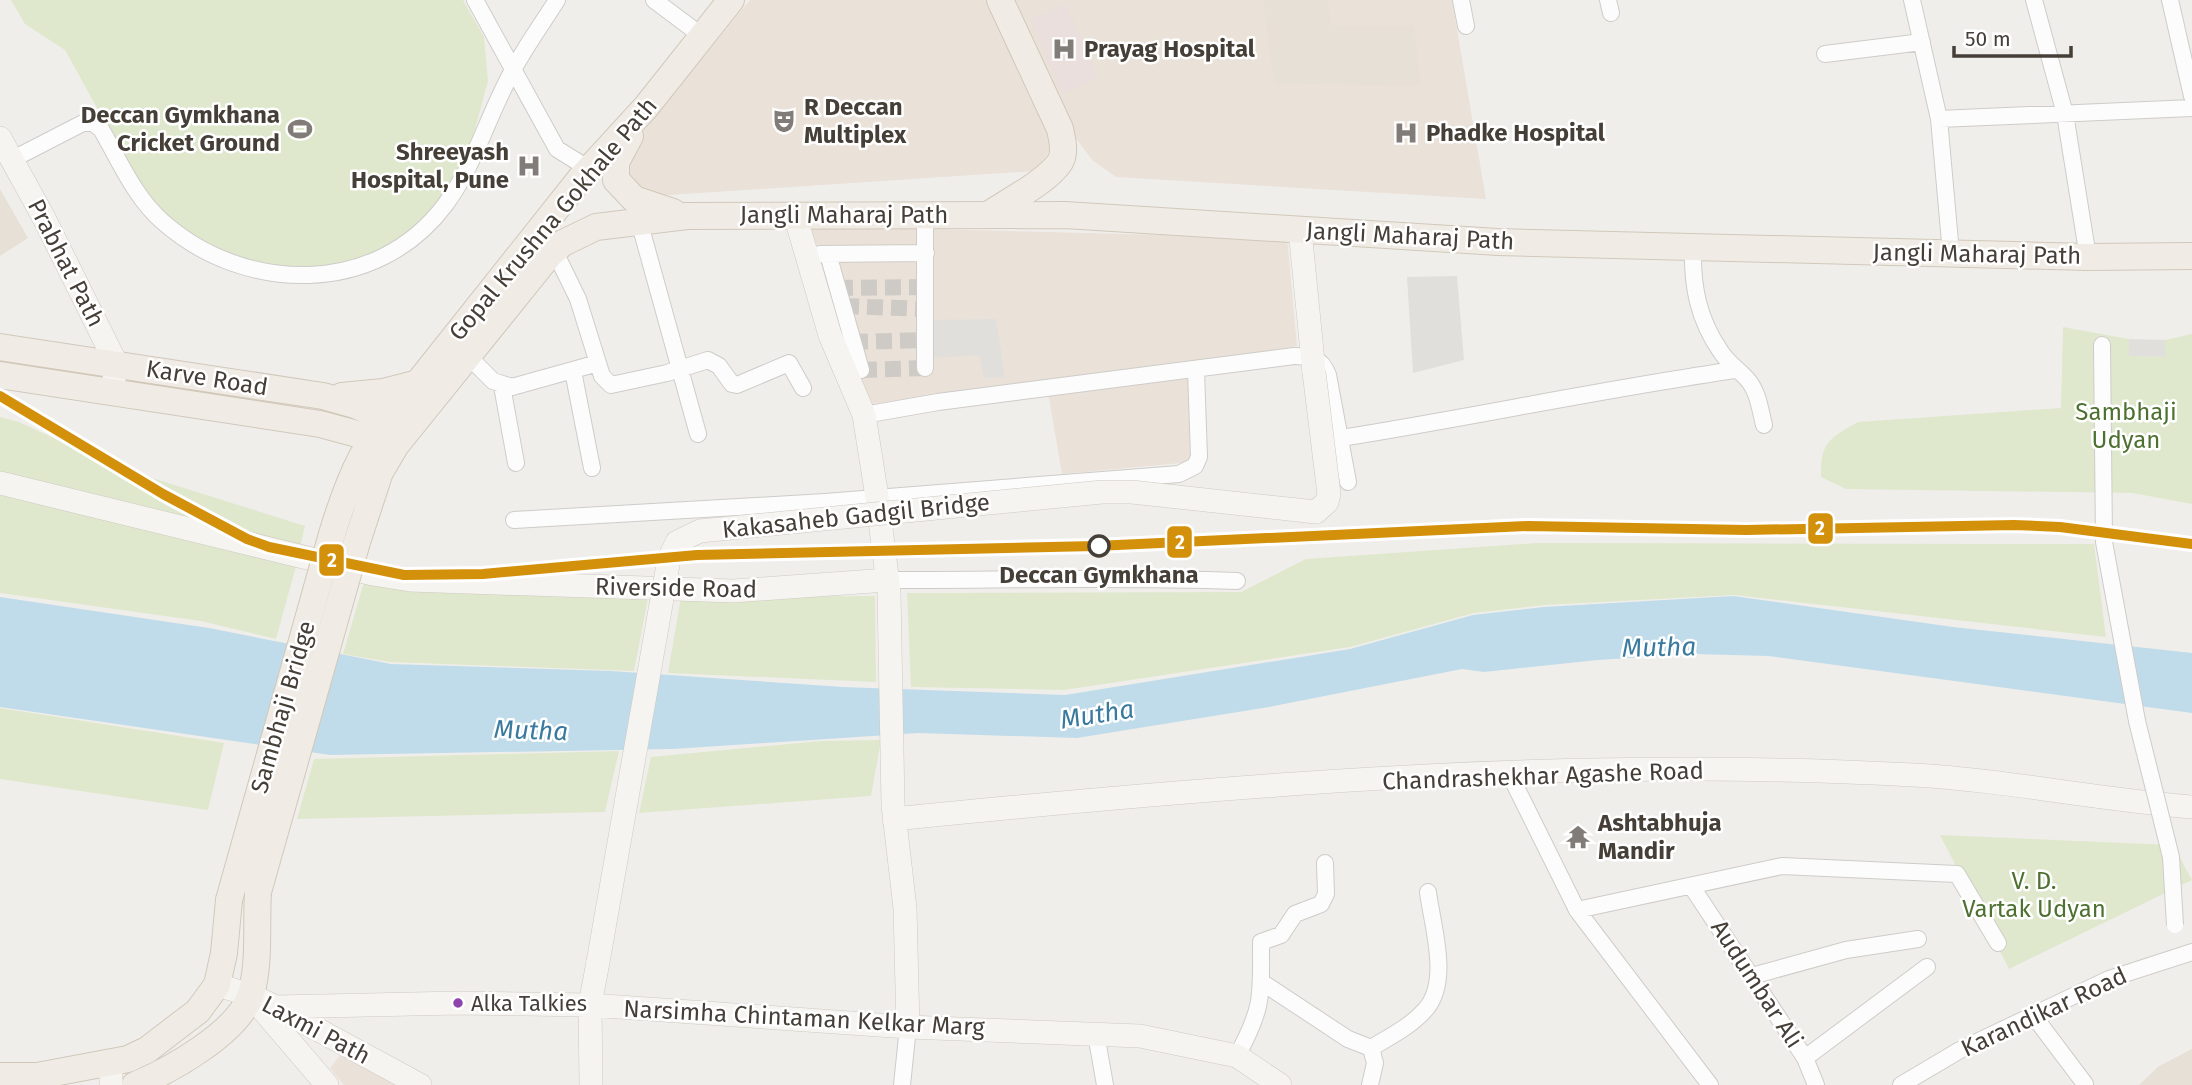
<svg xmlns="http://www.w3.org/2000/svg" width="2192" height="1085" viewBox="0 0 2192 1085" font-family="'Fira Sans',sans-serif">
<rect width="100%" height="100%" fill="#f0eeeb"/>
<!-- commercial -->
<path fill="#eae1d8" d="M 750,0 L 991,0 L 1057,141 L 1035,171 L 654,196 L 638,193 L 624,175 L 630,148 Z
M 1012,0 L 1452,0 L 1486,199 L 1116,177 L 1092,160 L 1075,137 Z
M 803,226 L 1287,238 L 1297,346 L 1191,364 L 1192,462 L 1062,474 L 1046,381 L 865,405 Z
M 344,1050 L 412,1085 L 344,1085 L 330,1068 Z"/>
<!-- education -->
<path fill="#e6e0d7" d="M 1263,0 L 1327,0 L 1331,25 L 1414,25 L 1420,86 L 1274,83 Z
M 0,189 L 28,238 L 0,256 Z
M 2192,1049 L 2192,1085 L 2139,1085 L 2159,1066 Z"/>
<!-- medical -->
<path fill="#eadfdc" d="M 1066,4 L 1098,78 L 1062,94 L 1030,19 Z"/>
<!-- green -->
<path fill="#dfe8cd" d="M 11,0 L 463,0 L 484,37 L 488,81 L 468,155 L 432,215 L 376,256 L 309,273 L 224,257 L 150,204 L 65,50 L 25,24 Z
M 2063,327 L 2129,339 L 2129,355 L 2164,357 L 2165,340 L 2192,334 L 2192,504 L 2132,493 L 1846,489 L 1821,477 C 1820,443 1829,438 1858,422 L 2061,408 Z
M 0,417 L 19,422 L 114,466 L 305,526 L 298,556 L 0,473 Z
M 0,489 L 298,559 L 276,639 L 201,621 L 0,593 Z
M 1537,543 L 2094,544 L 2106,637 L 1734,595 L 1545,605 L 1474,613 L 1350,647 L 1064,690 L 911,687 L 907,593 L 1241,592 L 1306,559 Z
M 364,582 L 648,598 L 634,671 L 390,662 L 343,654 Z
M 875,596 L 876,682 L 668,673 L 681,597 Z
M 0,708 L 224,743 L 208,810 L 0,779 Z
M 881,740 L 871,796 L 639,813 L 651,757 L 821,741 Z
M 619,751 L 605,812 L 297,819 L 314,759 Z
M 1940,835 L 2173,845 L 2192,880 L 2009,969 Z"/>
<!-- parking -->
<path fill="#e1dfdc" d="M 1457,276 L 1464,360 L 1413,373 L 1407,277 Z
M 996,319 L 1005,377 L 984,378 L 979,355 L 932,358 L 932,320 Z
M 2129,339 L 2165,340 L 2165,357 L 2129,356 Z"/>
<!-- water -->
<path fill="#c0dcea" d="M 1733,596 L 1953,627 L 2192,653 L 2192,713 L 1768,656 L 1693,654 L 1598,660 L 1484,672 L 1462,669 L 1269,707 L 1077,738 L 918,733 L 673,749 L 330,755 L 0,707 L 0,597 L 209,628 L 391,664 L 611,671 L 843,687 L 1065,695 L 1350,649 L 1473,615 L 1544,607 Z"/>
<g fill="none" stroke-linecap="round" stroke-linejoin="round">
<!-- street-tunnel -->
<path stroke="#cecbc7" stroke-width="16" stroke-dasharray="16 8" stroke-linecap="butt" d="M 837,288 L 925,287
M 843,306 L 925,309
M 852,342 L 925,340
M 861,370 L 925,368"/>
<!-- street casing -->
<g stroke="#ceccc9" stroke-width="18">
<path id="street" d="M 475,0 L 557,149 L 589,169
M 654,0 L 702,36
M 1461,0 L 1466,26
M 1608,0 L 1611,13
M 1912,0 L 1939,119 L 1951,253
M 2034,0 L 2065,114 L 2088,257
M 2170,0 L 2192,96
M 1825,54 L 1922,42
M 1939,119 L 2192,108
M 13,159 L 83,123 L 93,123 L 101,129 C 119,160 135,198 163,222 C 245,294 376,297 445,205 C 475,165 488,115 512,72 C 525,47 542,24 557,0
M 639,221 L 698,434
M 1693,248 C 1692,286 1698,319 1721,352 C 1728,363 1738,369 1747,379 C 1758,391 1760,409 1764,425
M 554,250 L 578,299 L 602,376 L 611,385 L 667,373 L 708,360 L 719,366 L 732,384 L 737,385 L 789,363 L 803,388
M 820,254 L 926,253
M 828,254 L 861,370
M 2102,345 L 2104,542 L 2137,721
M 468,356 L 493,381 L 512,387 L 598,363
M 925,368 L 925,215
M 573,371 L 592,468
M 502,386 L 516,463
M 864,415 L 938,402 L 1294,356 C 1311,357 1321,357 1328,375 L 1348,482
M 1341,438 C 1473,417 1603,389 1735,370
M 514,520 L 825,502 L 1179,474 L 1195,466 L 1199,457 L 1196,370
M 887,580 C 1004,580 1120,577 1237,581
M 1509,773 L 1577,910 L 1710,1085
M 1692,887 L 1805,1058 L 1816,1085
M 1577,910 L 1782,866 L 1957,874 L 1998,943
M 1752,976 L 1846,950 L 1918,939
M 1263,983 L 1348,1039 L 1371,1048 C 1389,1037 1410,1027 1425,1010 C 1451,982 1432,925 1428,892
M 2033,1015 L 2085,1084
M 1096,1034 L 1105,1085
M 1237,1056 C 1264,1006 1261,996 1261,942 L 1281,935 L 1295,914 L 1321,904 L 1326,894 L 1325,863
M 1805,1058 L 1927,967
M 902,1085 L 908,1027
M 1370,1085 L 1375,1063 L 1371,1048
M 1901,1085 L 1960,1050 L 2109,979 L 2192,952"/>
</g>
<!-- secondary casing -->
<g stroke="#cecac2" stroke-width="24">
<path id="secondary" d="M 0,138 L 44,218 L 116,363 L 114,380
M 795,215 L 830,335 L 864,415 L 877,497 L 889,592 L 893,805 L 905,908 L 908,1027
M 1300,230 L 1314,372
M 0,483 L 373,574 L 410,580 L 733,591 L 887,580
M 894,819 C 1231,785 1574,756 1913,775 C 2006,780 2099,800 2192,807
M 217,985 L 251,995 L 276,1007 L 420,1085
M 257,1003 L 327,1085
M 276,1007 L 458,1003 L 590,1005 L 908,1027 L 1140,1036 L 1237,1056 L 1280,1085
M 111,1085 L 111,1063
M 591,1085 L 590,1005 L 598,962"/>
</g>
<!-- primary casing -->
<g stroke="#d1c8ba" stroke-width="28">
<path id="primary" d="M 630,136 L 616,162 L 616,180 L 634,199 L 673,212
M 988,215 C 1007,202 1048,181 1060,162 C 1066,152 1062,139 1060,129 L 1000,0
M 0,347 L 323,396 L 355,405 L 402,425
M 0,375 L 320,424 L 387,442
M 342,396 L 383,392 L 418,383
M 332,534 C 350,475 366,437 410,393 L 580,179 L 646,107 L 731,0
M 357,542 L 380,472 L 396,445 L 550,254 L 563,243 L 596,227 L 687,216 L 1065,215 L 1498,242 L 2088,257 L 2192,256
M 0,1076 L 37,1076 L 128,1059 L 147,1050 L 198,1011 L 217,985 L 224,953 L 229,900
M 135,1085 C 171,1070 239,1032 251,994 C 260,963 256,924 258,892"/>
</g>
<!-- street -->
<use href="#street" stroke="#fdfcfc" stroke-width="16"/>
<!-- secondary -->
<use href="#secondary" stroke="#f6f4f0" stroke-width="23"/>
<!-- primary -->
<use href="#primary" stroke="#f0ece5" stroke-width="26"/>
<!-- street-bridge casing -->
<g stroke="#ceccc9" stroke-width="18" stroke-linecap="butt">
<path id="street-bridge" d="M 2137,721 L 2171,857 L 2175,925"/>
</g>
<!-- secondary-bridge casing -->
<g stroke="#cecac2" stroke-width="24" stroke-linecap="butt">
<path id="secondary-bridge" d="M 598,962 L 669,559 L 677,542 L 700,531 L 1102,492 L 1132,492 L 1316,512 L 1327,502 L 1329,494 L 1314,372"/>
</g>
<!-- primary-bridge casing -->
<g stroke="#d1c8ba" stroke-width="28" stroke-linecap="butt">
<path id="primary-bridge" d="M 258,892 L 357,542
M 229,900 L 332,534"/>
</g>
<!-- street-bridge -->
<use href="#street-bridge" stroke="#fdfcfc" stroke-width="16"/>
<!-- secondary-bridge -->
<use href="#secondary-bridge" stroke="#f6f4f0" stroke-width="23"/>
<!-- primary-bridge -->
<use href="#primary-bridge" stroke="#f0ece5" stroke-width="26"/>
<!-- metro-1 casing -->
<g stroke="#fff" stroke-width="16">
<path id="metro-1" d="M 0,396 L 163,494 L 247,539 L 269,547 L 404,575 L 483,574 L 697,555 L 1096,546 L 1528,526 L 1746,530 L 2014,525 L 2060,527 L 2192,544"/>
</g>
<!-- metro-1 -->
<use href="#metro-1" stroke="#d3910b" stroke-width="10"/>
</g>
<!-- icons -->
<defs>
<g id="hospital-bare" transform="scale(1.89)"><path d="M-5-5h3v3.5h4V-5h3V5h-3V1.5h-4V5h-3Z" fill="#817c77" stroke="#fff" stroke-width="2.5" paint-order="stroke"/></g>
<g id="theatre-bare" transform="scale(1.89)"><path d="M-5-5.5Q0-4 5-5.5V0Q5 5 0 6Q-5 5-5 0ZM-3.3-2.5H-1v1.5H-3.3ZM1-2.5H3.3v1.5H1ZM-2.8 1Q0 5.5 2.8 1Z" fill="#817c77" stroke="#fff" stroke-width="2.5" paint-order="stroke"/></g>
<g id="stadium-bare" transform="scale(1.89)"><path d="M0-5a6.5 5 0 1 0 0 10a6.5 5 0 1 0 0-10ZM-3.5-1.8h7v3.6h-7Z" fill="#817c77" stroke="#fff" stroke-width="2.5" paint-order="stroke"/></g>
<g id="temple-bare" transform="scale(1.89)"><path d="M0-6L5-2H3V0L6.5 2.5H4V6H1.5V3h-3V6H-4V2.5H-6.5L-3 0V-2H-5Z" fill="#817c77" stroke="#fff" stroke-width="2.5" paint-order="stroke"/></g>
</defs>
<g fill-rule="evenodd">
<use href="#hospital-bare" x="1064" y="49"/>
<use href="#theatre-bare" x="784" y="121"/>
<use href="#stadium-bare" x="300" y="129"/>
<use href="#hospital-bare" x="1406" y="133"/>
<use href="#hospital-bare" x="529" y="166"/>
<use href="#temple-bare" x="1578" y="837"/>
</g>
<!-- markers -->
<circle fill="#fff" stroke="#453f38" stroke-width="3.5" cx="1099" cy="546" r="10"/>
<circle fill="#8e44ad" stroke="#fff" stroke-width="2.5" cx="458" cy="1003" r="6"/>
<g text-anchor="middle" stroke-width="5" stroke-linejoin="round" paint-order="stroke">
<!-- bus labels -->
<g font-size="22" fill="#453f38" stroke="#fff" text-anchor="start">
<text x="471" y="1011">Alka Talkies</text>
</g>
<!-- poi labels -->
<g font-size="24" font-weight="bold" fill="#453f38" stroke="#fff" text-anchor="start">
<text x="1084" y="57">Prayag Hospital</text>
<text x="804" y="115">R Deccan<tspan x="804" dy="28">Multiplex</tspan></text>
<text x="280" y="123" text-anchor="end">Deccan Gymkhana<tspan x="280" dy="28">Cricket Ground</tspan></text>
<text x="1426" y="141">Phadke Hospital</text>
<text x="509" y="160" text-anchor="end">Shreeyash<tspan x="509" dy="28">Hospital, Pune</tspan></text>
<text x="1598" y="831">Ashtabhuja<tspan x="1598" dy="28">Mandir</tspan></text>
</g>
<!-- street labels -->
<g font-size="24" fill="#453f38" stroke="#fff">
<text x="844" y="223">Jangli Maharaj Path</text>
<text transform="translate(553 219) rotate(-50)" y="8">Gopal Krushna Gokhale Path</text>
<text transform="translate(1410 236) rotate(3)" y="8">Jangli Maharaj Path</text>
<text transform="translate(1977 254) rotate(1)" y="8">Jangli Maharaj Path</text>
<text transform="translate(66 263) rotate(63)" y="8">Prabhat Path</text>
<text transform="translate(207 378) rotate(9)" y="8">Karve Road</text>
<text transform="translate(856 516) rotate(-6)" y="8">Kakasaheb Gadgil Bridge</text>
<text transform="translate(676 588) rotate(1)" y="8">Riverside Road</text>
<text transform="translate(283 707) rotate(-74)" y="8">Sambhaji Bridge</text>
<text transform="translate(1543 776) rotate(-2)" y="8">Chandrashekhar Agashe Road</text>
<text transform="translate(1757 984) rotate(57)" y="8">Audumbar Ali</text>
<text transform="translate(2044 1012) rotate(-25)" y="8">Karandikar Road</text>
<text transform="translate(804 1018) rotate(3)" y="8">Narsimha Chintaman Kelkar Marg</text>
<text transform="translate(316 1030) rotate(28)" y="8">Laxmi Path</text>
</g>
<!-- park labels -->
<g font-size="24" fill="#4e7131" stroke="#fff">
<text x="2126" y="420">Sambhaji<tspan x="2126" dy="28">Udyan</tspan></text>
<text x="2034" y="889">V. D.<tspan x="2034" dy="28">Vartak Udyan</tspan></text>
</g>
<!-- stop labels -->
<g font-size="24" font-weight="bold" fill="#453f38" stroke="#fff">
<text x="1099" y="583">Deccan Gymkhana</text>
</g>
<!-- water labels -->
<g font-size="26" font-style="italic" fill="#3a7a9f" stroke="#fff">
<text transform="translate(1659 647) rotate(-1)" y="9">Mutha</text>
<text transform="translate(1097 714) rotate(-9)" y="9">Mutha</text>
<text transform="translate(531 730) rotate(2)" y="9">Mutha</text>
</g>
</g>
<g stroke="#fff" stroke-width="2.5">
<rect x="1807" y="512" width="27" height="33" rx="7" fill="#d3910b"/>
<rect x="1166" y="525" width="27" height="34" rx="7" fill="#d3910b"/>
<rect x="318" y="543" width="27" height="34" rx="7" fill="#d3910b"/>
</g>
<g font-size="19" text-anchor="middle" font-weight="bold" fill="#fff">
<text x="1820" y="535">2</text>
<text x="1180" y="549">2</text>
<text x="332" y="567">2</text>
</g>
<!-- scale -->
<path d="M1954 46v10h117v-10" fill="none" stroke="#453f38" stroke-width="3.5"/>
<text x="1965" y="46" font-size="21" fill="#453f38" stroke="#ffffff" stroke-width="5" paint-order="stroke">50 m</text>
</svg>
